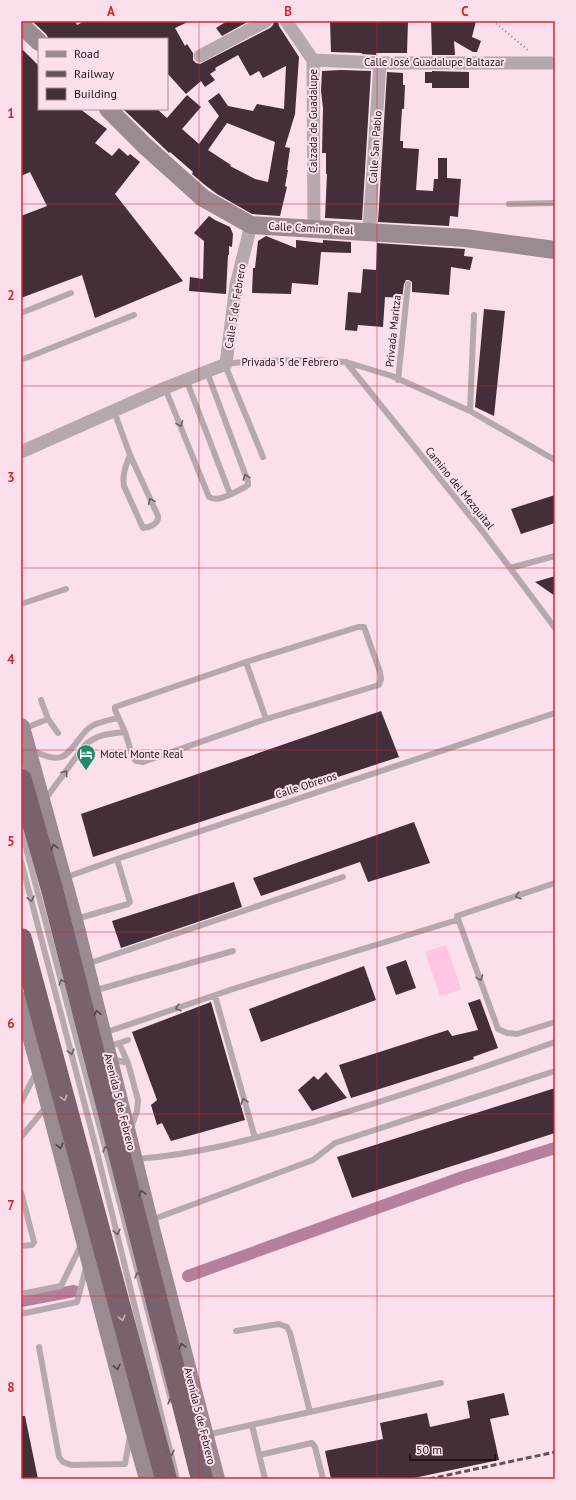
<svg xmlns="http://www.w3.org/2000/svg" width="576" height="1500" viewBox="0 0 576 1500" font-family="'PT Sans',sans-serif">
<rect width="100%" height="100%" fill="#fbdfed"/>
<!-- green -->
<path fill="#fec6e3" d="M 446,945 L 461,989 L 440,996 L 425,952 Z"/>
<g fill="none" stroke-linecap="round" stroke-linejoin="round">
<!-- canal -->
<path stroke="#b5809c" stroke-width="12" d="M 188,1276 L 463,1177 L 555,1148
M 21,1301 L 74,1291"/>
</g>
<!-- building -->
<path fill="#432e39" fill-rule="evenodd" d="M 32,21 L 75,21 L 77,25 L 85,21 L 190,21 L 175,28 L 185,46 L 187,44 L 193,53 L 193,60 L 196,63 L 200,64 L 270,28 L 273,25 L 274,21 L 278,21 L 279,26 L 299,57 L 295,114 L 285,147 L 290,148 L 287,170 L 288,170 L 285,186 L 287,187 L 280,216 L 252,214 L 217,194 L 205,185 L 192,174 L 193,172 L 170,152 L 169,153 L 165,149 L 123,109 L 157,109 L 167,118 L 187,95 L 201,107 L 182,129 L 199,144 L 219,116 L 208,101 L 219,93 L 228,106 L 253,111 L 257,104 L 284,109 L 286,66 L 263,78 L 259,71 L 250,76 L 238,55 L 215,68 L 216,70 L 210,74 L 215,80 L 205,87 L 201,81 L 186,94 L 167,73 L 167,39 L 49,39 L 46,34 ZM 227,123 L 275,142 L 268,182 L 255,179 L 230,166 L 231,165 L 208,150 Z
M 227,21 L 249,21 L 222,36 L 216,28 Z
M 330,21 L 408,21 L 407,53 L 376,53 L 376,55 L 362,54 L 362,53 L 331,52 Z
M 431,21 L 476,21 L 472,37 L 481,41 L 477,52 L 473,52 L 454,41 L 455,55 L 432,55 Z
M 21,48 L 39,66 L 39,109 L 80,109 L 107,129 L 95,143 L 112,156 L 119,148 L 128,156 L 130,154 L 140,162 L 115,194 L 183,281 L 95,318 L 82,275 L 21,298 L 21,216 L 47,206 L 30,172 L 21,176 Z
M 341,70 L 371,71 L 362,220 L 325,218 L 327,174 L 326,174 L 326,153 L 322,153 L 323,108 L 321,91 L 322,71 Z
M 432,71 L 469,72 L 469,88 L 432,88 L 432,83 L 425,83 L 425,72 L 432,72 Z
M 387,72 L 403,73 L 403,85 L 405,85 L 404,109 L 402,109 L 400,141 L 403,141 L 403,148 L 419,149 L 416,190 L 433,191 L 434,179 L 438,179 L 438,158 L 447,158 L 447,178 L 461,179 L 458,217 L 450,216 L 449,226 L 378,222 Z
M 209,216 L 215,220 L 230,227 L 233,234 L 232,247 L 229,246 L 229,255 L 228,255 L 226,294 L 189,291 L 190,277 L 203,279 L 204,241 L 194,233 Z
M 266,236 L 296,248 L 296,240 L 323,243 L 323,240 L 351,242 L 351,253 L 321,252 L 318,285 L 292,283 L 291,294 L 252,293 L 253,268 L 255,268 L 258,241 Z
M 377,243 L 465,249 L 464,256 L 473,257 L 470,270 L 451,267 L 449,295 L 412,292 L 412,282 L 409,280 L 406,280 L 404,284 L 402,298 L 385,297 L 383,327 L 358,325 L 357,331 L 345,330 L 348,292 L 361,293 L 363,269 L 376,270 Z
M 484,309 L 505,311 L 494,416 L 475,407 Z
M 555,495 L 555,523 L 521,534 L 511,509 Z
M 555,576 L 555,596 L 535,582 Z
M 381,711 L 399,757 L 93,857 L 81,814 Z
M 414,822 L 430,863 L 368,882 L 360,862 L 261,896 L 253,878 Z
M 234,882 L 242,907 L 121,948 L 112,921 Z
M 406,960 L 416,988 L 396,995 L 386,967 Z
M 364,966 L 376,1000 L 261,1042 L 249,1009 Z
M 480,999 L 498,1048 L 473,1057 L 474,1059 L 351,1098 L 339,1065 L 448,1030 L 452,1036 L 478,1030 L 468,1003 Z
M 211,1002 L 245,1120 L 171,1141 L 162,1123 L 157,1125 L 151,1105 L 157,1100 L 132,1032 Z
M 326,1072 L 347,1098 L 312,1111 L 298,1090 L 314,1076 L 318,1080 Z
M 555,1088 L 555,1133 L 352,1198 L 337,1157 Z
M 504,1393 L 509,1415 L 490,1419 L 499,1460 L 409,1479 L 331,1479 L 325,1451 L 383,1439 L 380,1423 L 427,1413 L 430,1427 L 470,1418 L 467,1401 Z
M 21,1416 L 25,1416 L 38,1479 L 21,1479 Z"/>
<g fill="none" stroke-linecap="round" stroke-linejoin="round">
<!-- path -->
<path stroke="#8d7b84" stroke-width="2" stroke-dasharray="1 3" stroke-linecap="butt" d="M 493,21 L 529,51"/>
<!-- lane -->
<path stroke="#b5a9af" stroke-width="6" d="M 509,204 L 555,203
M 21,313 L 71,293
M 21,360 L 134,315
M 346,362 L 483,532 L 555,628
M 226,364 L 251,361 L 313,360 L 346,362 L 392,376 L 470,411 L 555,460
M 225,365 L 263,457
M 186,379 L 230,494
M 398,380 L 408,284
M 165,388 L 209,497 C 219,503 236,491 245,487 L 248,485 L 248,482 L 207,372
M 114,411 L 130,455 L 158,516 C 159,524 150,527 143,528 L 124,486 C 122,474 126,466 130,455
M 470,411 L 474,315
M 510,568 L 555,556
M 21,604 L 66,589
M 358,627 L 364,627 L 380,672 L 381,679 L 379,685 L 266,719 L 143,762 L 136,761 L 133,758 L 125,732 L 115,710 L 115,707 L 246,662 Z
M 246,662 L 266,719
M 41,700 L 48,719 L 58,733
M 23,729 L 48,719
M 30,750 C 39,753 51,760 61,757 C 70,755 80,735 89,728 C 96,722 109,720 118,718
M 44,801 L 85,745 C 98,734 108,734 125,732
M 21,829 L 121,1208 L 171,1400
M 21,861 L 95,1144 L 177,1479
M 64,878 L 117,859 L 555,713
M 555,883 L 457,916 L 498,1029 L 507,1033 L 517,1034 L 555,1022
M 76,919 L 128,904 L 130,902 L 117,859
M 87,964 L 343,877
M 93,991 L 233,951
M 215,996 L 255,1138
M 104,1033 L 236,988 L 457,920 L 457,916
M 119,1043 L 128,1063
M 107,1047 L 128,1040
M 111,1059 L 128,1063 L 138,1100 L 137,1111 L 131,1128
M 21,1102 L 37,1071
M 21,1137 L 47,1106
M 136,1159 C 196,1155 253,1139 310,1123 C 393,1099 474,1071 555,1042
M 21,1192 L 34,1242 L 32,1245 L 21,1246
M 151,1220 L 313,1160 L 335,1143 L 555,1071
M 21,1294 L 61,1286 L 81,1245
M 21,1314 L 77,1302 L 86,1268
M 236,1331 L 279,1324 L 287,1327 L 290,1333 L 310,1412
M 39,1347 L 59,1457 L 63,1462 L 71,1465 L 125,1464 L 130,1436
M 252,1425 L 265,1479
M 206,1435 L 441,1383
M 259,1455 L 312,1443 L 315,1447 L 323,1479"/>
<!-- street -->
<path stroke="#b5a9af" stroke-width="13" d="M 286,21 L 313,60 L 314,229
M 200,56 L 266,21
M 313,60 L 380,63 L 555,63
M 369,231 L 380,63
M 21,452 L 165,388 L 226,364 L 236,285 L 251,225"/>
<!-- secondary -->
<path stroke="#9c8a93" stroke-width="18" d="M 21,25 L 39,42
M 108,109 L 144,145 L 203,198 L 251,225 L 465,238 L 555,250
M 21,727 L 74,920 L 149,1221 L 216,1479
M 21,1000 L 39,1065 L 132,1422 L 148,1479"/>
<!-- highway -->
<path stroke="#79616e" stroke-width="22" d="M 21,780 L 53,893 L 202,1479
M 21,939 L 166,1479"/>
<!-- rail -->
<path stroke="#62535b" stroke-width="3" stroke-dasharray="6 3" stroke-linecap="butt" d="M 429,1479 L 555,1452"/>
</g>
<!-- one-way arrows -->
<defs><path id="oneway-chevron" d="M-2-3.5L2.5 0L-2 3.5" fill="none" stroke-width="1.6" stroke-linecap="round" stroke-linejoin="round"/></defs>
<g stroke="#6a5f64">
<use href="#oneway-chevron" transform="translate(180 424) rotate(68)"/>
<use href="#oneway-chevron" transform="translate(246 477) rotate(-108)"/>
<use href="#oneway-chevron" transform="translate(151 501) rotate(-114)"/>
<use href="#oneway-chevron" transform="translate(65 773) rotate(-54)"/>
<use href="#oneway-chevron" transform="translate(518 896) rotate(161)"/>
<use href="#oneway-chevron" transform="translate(31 899) rotate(75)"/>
<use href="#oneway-chevron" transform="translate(480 978) rotate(70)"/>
<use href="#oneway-chevron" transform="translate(62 982) rotate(-105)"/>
<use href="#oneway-chevron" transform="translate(178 1008) rotate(162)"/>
<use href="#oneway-chevron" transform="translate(71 1052) rotate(75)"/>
<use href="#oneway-chevron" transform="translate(244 1101) rotate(-106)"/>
<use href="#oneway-chevron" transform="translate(106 1149) rotate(-105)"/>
<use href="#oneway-chevron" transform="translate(117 1232) rotate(76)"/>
<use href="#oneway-chevron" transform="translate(138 1275) rotate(-104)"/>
<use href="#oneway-chevron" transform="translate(171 1401) rotate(-104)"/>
<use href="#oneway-chevron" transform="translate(171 1453) rotate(76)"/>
</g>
<g stroke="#50444a">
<use href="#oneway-chevron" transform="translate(54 847) rotate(-106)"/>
<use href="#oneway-chevron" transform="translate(97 1013) rotate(-104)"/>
<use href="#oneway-chevron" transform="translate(60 1146) rotate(75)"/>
<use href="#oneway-chevron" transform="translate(142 1193) rotate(-104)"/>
<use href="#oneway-chevron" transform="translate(182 1346) rotate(-105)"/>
<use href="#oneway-chevron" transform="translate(117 1367) rotate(76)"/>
</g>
<g stroke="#c7adba">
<use href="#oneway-chevron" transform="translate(64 1098) rotate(75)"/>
<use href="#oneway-chevron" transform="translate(122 1318) rotate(75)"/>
</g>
<!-- grid -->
<path fill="none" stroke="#d62828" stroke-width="1" stroke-opacity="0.55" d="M 199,21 L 199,1479M 377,21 L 377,1479M 21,204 L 555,204M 21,386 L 555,386M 21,568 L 555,568M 21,750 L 555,750M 21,932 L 555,932M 21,1114 L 555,1114M 21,1296 L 555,1296"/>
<!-- icons -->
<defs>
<g id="hotel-pin" transform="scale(1)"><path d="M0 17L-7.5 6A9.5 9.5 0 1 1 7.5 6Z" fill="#208b69" stroke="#fbdfed"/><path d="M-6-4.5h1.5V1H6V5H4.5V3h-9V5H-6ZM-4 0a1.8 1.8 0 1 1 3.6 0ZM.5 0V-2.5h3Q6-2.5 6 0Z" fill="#fff"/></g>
</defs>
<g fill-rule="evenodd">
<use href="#hotel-pin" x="86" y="754"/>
</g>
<g text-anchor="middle" stroke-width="4" stroke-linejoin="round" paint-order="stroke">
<!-- street labels -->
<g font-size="11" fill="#1e151a" stroke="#fbdfed">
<text x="434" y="66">Calle José Guadalupe Baltazar</text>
<text transform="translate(313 121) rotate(-90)" y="4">Calzada de Guadalupe</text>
<text transform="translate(375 147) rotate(-86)" y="4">Calle San Pablo</text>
<text transform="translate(311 228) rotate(3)" y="4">Calle Camino Real</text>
<text transform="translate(235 306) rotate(-81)" y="4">Calle 5 de Febrero</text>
<text transform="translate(393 331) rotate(-84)" y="4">Privada Maritza</text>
<text x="290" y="366">Privada 5 de Febrero</text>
<text transform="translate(460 488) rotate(51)" y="4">Camino del Mezquital</text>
<text transform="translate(306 785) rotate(-18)" y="4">Calle Obreros</text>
<text transform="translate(120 1102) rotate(76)" y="4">Avenida 5 de Febrero</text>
<text transform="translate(200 1416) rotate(76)" y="4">Avenida 5 de Febrero</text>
</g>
<!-- poi labels -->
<g font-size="11" fill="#1e151a" stroke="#fbdfed" text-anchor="start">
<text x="100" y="758">Motel Monte Real</text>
</g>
</g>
<!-- border -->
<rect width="576" height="1500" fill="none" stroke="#fbdfed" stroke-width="44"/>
<!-- legend -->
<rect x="38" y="38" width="130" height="72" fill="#fbdfed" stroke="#a38e99"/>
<rect x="46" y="51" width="20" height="6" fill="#9c8a93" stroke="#a38e99"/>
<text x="74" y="58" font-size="12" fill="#1e151a">Road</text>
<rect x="46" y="71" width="20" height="6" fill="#62535b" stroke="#a38e99"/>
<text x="74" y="78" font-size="12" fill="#1e151a">Railway</text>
<rect x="46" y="88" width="20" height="12" fill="#432e39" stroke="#a38e99"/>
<text x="74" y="98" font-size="12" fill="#1e151a">Building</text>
<!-- scale -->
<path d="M410 1454v6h85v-6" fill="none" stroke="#1e151a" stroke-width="2"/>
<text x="416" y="1454" font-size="12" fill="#1e151a" stroke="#fbdfed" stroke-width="3" paint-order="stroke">50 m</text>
<rect x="22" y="22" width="532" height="1456" fill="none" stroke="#d62828" stroke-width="1.5"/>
<g font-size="13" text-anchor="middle" font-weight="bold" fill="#d62828">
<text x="111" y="16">A</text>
<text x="288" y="16">B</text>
<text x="465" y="16">C</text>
<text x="11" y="118">1</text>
<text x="11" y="300">2</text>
<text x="11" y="482">3</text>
<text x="11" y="664">4</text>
<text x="11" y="846">5</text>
<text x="11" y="1028">6</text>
<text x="11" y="1210">7</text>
<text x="11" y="1392">8</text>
</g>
</svg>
